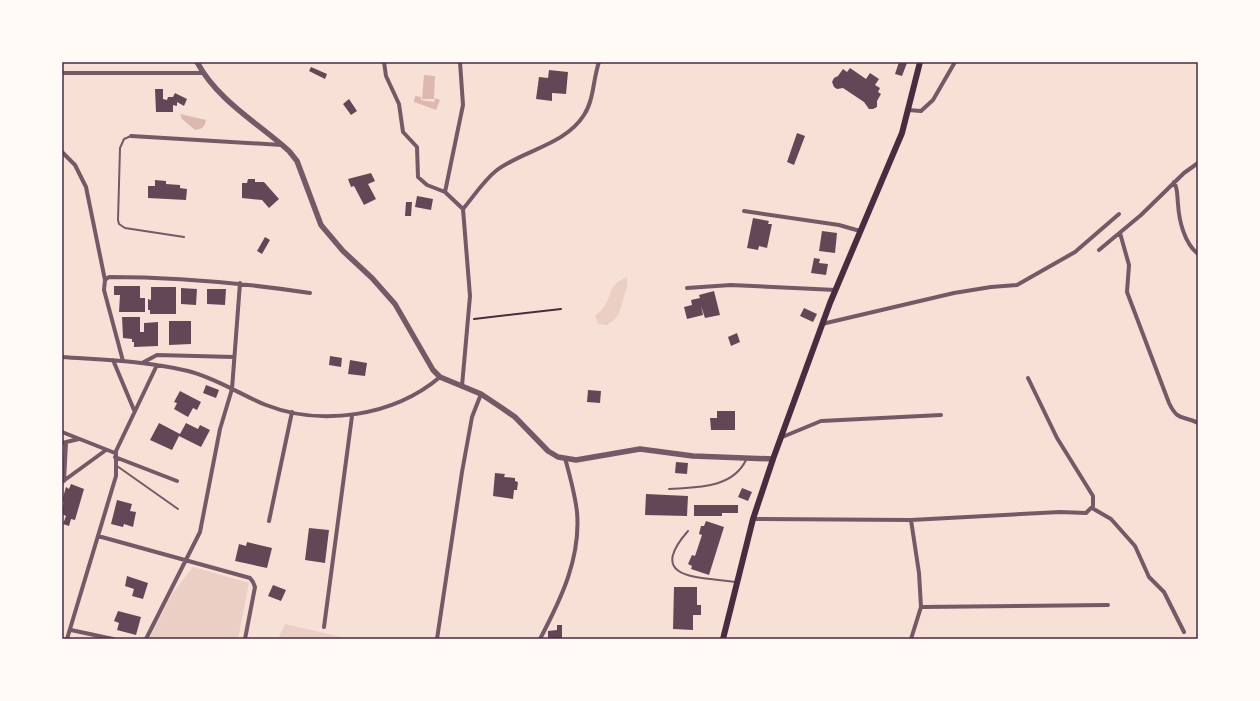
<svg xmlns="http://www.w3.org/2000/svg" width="1260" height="701" viewBox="0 0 1260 701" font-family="'IBM Plex Sans',sans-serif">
<rect width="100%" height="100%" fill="#f7e1d7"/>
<!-- green -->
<path fill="#ebcfc5" d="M 627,277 C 628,286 627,288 624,296 C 620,310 621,316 607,325 L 598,324 L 595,316 C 598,313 602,310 604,307 C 614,291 606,287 627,277 Z
M 193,567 L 249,583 L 238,639 L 149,639 L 172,594 Z
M 285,624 L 350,639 L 278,639 Z"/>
<!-- water -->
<path fill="#dcb8b0" d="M 424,75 L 435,76 L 434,99 L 422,99 Z
M 415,96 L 421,97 L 421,100 L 434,102 L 435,98 L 440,100 L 436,110 L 414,102 Z
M 180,114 L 206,120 C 205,127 202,129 195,130 L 182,119 Z"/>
<!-- building -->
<path fill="#644757" d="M 899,62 L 907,63 L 902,76 L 895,74 Z
M 311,67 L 327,74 L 325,79 L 309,71 Z
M 850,68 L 866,79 L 870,73 L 879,79 L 875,85 L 880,88 L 878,92 L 881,94 L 877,101 L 877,107 L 873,109 L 869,109 L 864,102 L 843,88 L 837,89 L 834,87 L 832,82 L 834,78 L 838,76 L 843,69 L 847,72 Z
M 549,70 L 568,72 L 566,94 L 552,93 L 552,101 L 536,99 L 539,77 L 548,78 Z
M 155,89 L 163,89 L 163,99 L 167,100 L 168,97 L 173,97 L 175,93 L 187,99 L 184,106 L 177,102 L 177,106 L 173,105 L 173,112 L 156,112 Z
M 349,99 L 357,111 L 351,115 L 343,104 Z
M 797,133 L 805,136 L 794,165 L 787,162 Z
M 371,173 L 375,181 L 368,184 L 376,199 L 364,205 L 354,186 L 351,187 L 348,179 Z
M 248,179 L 255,179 L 255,182 L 264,182 L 279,199 L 269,208 L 262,200 L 242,198 L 242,183 L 247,183 Z
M 155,180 L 166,181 L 166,184 L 180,185 L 180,188 L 187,189 L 186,200 L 148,198 L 148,186 L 155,186 Z
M 417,196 L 433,199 L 431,210 L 415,207 Z
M 406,202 L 412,202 L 411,216 L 405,216 Z
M 753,218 L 769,221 L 768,224 L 772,224 L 767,248 L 759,246 L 758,250 L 747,248 Z
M 822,231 L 837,233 L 835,253 L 819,251 Z
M 265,237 L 270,240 L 262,254 L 257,251 Z
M 814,258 L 820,259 L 819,263 L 828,264 L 826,275 L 811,273 Z
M 114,286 L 140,286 L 140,298 L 145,298 L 145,312 L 119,312 L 120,295 L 114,295 Z
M 151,287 L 176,287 L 176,314 L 150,314 L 150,310 L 148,310 L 148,299 L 151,300 Z
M 181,288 L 197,289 L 196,305 L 181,304 Z
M 207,289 L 226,289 L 225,305 L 207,304 Z
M 714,291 L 720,315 L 705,318 L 701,306 L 703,315 L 687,319 L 684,307 L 692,305 L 691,300 L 700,298 L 699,295 Z
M 804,308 L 817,314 L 813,322 L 800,316 Z
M 122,317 L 140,317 L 140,332 L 144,332 L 144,323 L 158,322 L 158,346 L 134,347 L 134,342 L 132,342 L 132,339 L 123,338 Z
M 169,321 L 191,321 L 191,344 L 169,345 Z
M 737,333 L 740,342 L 731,346 L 728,337 Z
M 330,356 L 342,358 L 341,367 L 329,365 Z
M 350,360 L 367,363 L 365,376 L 348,374 Z
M 206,385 L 219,390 L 216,398 L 203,393 Z
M 588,390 L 601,391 L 600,403 L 587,402 Z
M 180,391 L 201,402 L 197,410 L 193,408 L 188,417 L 174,409 L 177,403 L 174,402 Z
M 717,411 L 735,411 L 735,430 L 711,430 L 710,418 L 717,418 Z
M 159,423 L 180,434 L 186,423 L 198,429 L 200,425 L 210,430 L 201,447 L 179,436 L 172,450 L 150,440 Z
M 676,462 L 688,463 L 687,474 L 675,473 Z
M 495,473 L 505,474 L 504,477 L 515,478 L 515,481 L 518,482 L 517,490 L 514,490 L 513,499 L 493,496 Z
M 71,484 L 84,489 L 75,520 L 71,519 L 69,526 L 63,524 L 66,516 L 62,514 L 64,502 L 62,501 L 66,487 L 69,489 Z
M 742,488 L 752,492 L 748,501 L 738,497 Z
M 646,494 L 688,496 L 687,516 L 645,515 Z
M 117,500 L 132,504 L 130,511 L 136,512 L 133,527 L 124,524 L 123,527 L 111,524 Z
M 694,505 L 738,505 L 738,513 L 722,513 L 722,516 L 694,516 Z
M 706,521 L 724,527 L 709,575 L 691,569 L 692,566 L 688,564 L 692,555 L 695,556 L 702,535 L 699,534 L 701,526 L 704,526 Z
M 309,528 L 329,530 L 325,563 L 305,560 Z
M 247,542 L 272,548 L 267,568 L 235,561 L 239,544 L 246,546 Z
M 127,576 L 148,583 L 143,599 L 132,596 L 134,589 L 125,586 Z
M 273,585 L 286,590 L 281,601 L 268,596 Z
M 674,587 L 697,587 L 697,605 L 701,605 L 701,615 L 693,615 L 693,630 L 673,629 Z
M 118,611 L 141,617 L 136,635 L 117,630 L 119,623 L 114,621 Z
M 557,625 L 562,625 L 562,639 L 548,639 L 548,631 L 557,630 Z"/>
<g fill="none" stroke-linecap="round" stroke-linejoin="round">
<!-- path -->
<path stroke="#4a2c40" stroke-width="2" d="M 474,319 L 561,309"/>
<!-- service -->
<path stroke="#755966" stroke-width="2" d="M 131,136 L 124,139 L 120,148 L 118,220 L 119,224 L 125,228 L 184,237
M 117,466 L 178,509
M 669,489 C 696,487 732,489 746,460
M 688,531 C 645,580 700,577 736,582"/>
<!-- minor -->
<path stroke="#755966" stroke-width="4" d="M 384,62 L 386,76 L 399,104 L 403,132 L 417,147 L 418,177 L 427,185 L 445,192
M 460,62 L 463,105 L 445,192 L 463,209 L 470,296 L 462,386
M 62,73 L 204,73
M 908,110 L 921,111 L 933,100 L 955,62
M 131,136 L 282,145
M 62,152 L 75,165 L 86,187 L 105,280 L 104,290 L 123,361
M 1174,182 C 1178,189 1177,195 1178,204 C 1179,220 1184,243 1198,254
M 463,209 C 474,196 484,180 497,170 C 524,150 565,145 584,115 C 594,100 593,79 599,62
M 744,211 L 839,225 L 860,231
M 1120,233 L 1129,265 L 1127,292 L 1169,403 C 1178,422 1183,415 1198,423
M 1099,250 L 1141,215 L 1184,173 L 1198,163
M 105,280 L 109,277 C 177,277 243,283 310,293
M 687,288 L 731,285 L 836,290
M 822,324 L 954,293 L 991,287 L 1017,285 L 1075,252 L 1119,214
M 62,357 C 104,360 147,361 188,371 C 216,378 239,394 266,405 C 322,427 394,416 440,377
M 113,360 L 134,410
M 142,363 L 157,355 L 234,357
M 62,432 L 115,453
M 780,438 L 821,421 L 941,415
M 62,443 L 79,439
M 115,457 L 177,481
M 64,481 L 66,443
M 62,482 L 106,450
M 1092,508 L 1111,519 L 1135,546 L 1149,577 L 1164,592 L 1184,632
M 753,519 L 911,520 L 1060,512 L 1086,513 L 1093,506 L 1093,496 L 1057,438 L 1028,378
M 269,521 L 292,412
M 98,536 L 250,578 L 253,582 L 255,587 L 245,639
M 921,607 L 1108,605
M 324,627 L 352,416
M 71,630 L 113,639
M 67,639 L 116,476 L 116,451 L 157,365
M 146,639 L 200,532 L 220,429 L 232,389 L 240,283
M 437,639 L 462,472 L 472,417 L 481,394
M 540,639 C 561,599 581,558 577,512 C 575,494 570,476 565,458
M 911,639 L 921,607 L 919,573 L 911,520"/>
<!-- tertiary -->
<path stroke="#755966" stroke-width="5.5" d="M 197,62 C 217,100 258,123 289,151 L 297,161 L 321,225 L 343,251 L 372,278 L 395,304 L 433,370 L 440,377 L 481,394 L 502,408 L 515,417 L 548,451 L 558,457 L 576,460 L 640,449 L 693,456 L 773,459"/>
<!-- secondary -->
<path stroke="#4a2c40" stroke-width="6" d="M 723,639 L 753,519 L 773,459 L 830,303 L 902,133 L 920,62"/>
</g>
<!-- border -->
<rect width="1260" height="701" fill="none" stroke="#fffaf5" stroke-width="126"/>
<rect x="63" y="63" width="1134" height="575" fill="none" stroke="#4a2c40" stroke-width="1.5"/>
</svg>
